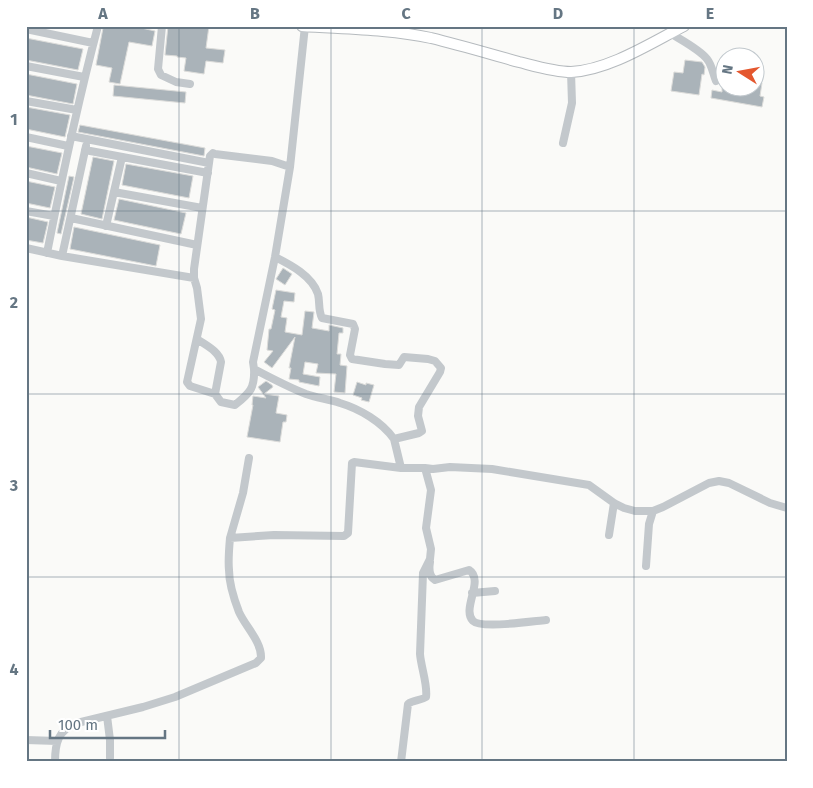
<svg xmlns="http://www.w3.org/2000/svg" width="813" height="788" viewBox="0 0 813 788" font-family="'Fira Sans',sans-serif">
<rect width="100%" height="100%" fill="#fafaf8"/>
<!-- building -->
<path fill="#aab3b9" stroke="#dcdcda" d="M 105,26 L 132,26 L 155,31 L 152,46 L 129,42 L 120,84 L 109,82 L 112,68 L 96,65 L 103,28 L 104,28 Z
M 168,26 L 209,26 L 206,48 L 225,50 L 223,63 L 206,61 L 204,74 L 184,71 L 186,58 L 177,57 L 177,56 L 165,55 Z
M 26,38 L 83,49 L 78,70 L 26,60 Z
M 685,60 L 702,62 L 705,67 L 704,75 L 702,74 L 699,95 L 671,91 L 674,72 L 683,73 Z
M 26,74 L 77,84 L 73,104 L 26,95 Z
M 756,82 L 762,83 L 760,96 L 764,97 L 762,107 L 711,98 L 712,90 L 722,92 L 722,88 L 756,88 Z
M 114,85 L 186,92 L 185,103 L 113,96 Z
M 26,107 L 70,115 L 65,137 L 26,129 Z
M 80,125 L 205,148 L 204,156 L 78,132 Z
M 26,146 L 62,153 L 57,174 L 26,167 Z
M 93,157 L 114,161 L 102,219 L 81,214 Z
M 126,164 L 193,176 L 189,198 L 122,185 Z
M 69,176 L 74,177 L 61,234 L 57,233 Z
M 26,181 L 55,187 L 50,208 L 26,203 Z
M 119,199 L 186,213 L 181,234 L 114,220 Z
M 26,217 L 48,222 L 43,243 L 26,240 Z
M 74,227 L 160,245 L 156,266 L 70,249 Z
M 283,268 L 292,274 L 285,285 L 276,279 Z
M 276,290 L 295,293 L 294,302 L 284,301 L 281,317 L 287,318 L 285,332 L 302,335 L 305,311 L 314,312 L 312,328 L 329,331 L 329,325 L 343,328 L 343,333 L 339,333 L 337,354 L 341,354 L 340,365 L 347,366 L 345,393 L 334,392 L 336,374 L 316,373 L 318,364 L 305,362 L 303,374 L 320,377 L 319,386 L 299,382 L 299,380 L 289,379 L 291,368 L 289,368 L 295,337 L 272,368 L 264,362 L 273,351 L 267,350 L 269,329 L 271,329 L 275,310 L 272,309 Z
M 266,381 L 272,385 L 273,387 L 264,394 L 279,396 L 276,413 L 287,415 L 286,422 L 283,422 L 280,442 L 247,437 L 253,405 L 252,405 L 253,396 L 266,398 L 258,387 Z
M 357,382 L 366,385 L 366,383 L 374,385 L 369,402 L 361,400 L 362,398 L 353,395 Z"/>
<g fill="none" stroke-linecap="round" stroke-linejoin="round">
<!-- major casing -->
<g stroke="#b5babe" stroke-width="12">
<path id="major" d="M 302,26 C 345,29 388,29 431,38 C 460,45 490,54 519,62 C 535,66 555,72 571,72 C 609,70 651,43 684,26"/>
</g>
<!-- minor -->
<path stroke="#c3c8cc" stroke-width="8" d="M 162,26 L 158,69 L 161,75 L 176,82 L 190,84
M 305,26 L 290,167 L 275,257 L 253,362 L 254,369 C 271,378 288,387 306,394 C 317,398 329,399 340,403 C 360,409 382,422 394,439 L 401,468 L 425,468 L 431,490 L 426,528 L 431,549 L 430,559 L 423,573 L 420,654 C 421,667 428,686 426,697 C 420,701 413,700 408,704 L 401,762
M 26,29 L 93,43
M 670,33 C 681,40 699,49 707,59 C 712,65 713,74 716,81
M 26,66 L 84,77
M 26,101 L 77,110
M 71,136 L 209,163
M 26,137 L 68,146
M 563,143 L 572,103 L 571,72
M 85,150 L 208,173
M 26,173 L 61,181
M 114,192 L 202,208
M 26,211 L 54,216
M 71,218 L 197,245
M 106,226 L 122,157
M 26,248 L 62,256 L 194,278 L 194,269 L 210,156 L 213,153 L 215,154 L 272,161 L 290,167
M 47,253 C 62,177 78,101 98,26
M 62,256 L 86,146
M 275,257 C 291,265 312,276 318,294 C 320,302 318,310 322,318 L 353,324 L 355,329 L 350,355 L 352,359 L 385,364 L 399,365 L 404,357 L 428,359 L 435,361 L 441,368 L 440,372 L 419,407 L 418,416 L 422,431 L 419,433 L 394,439
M 194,278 L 197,288 L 201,319 L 187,382 L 190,386 L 215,394
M 197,339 C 205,345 219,351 221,362 L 215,394 L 221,402 L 235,405 C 250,393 255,388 254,369
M 249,458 L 243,493 L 230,538 L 274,535 L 344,536 L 348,533 L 352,463 L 354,462 L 401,468
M 425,468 L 433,469 L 450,467 L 492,469 L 583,484 L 589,485 L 614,503 L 624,508 L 635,511 L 653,511 L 663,507 L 709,483 L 719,481 L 729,483 L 770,503 L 787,508
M 609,535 L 614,503
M 430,562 C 429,568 428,576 435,580 L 469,570 C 485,580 461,609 473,621 C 481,629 534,621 546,620
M 646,566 L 649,524 L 653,511
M 472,593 L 495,591
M 107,716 L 110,740 L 110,758
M 26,740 L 57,741
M 55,762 C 55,743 58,730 77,723 L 143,707 L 175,697 L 256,663 L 261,658 C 262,642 245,626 239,612 C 234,599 229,584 229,570 C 228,560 229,549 230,538"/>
<!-- major -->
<use href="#major" stroke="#fff" stroke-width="10"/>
</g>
<!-- grid -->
<path fill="none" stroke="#657683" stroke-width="1" stroke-opacity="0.55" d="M 179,26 L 179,762M 331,26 L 331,762M 482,26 L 482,762M 634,26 L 634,762M 26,211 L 787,211M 26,394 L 787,394M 26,577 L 787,577"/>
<!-- border -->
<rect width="813" height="788" fill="none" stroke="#ffffff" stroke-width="55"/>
<!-- north arrow -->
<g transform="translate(740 72) rotate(281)"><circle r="24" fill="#ffffff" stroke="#c1c8cd"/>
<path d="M0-4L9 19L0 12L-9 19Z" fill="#e4572e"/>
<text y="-8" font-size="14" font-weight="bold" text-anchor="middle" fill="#657683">N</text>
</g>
<!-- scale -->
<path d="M50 730v8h115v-8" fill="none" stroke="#657683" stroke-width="2.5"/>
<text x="58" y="730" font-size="15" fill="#657683" stroke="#ffffff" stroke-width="4" paint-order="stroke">100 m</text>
<rect x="28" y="28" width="758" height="732" fill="none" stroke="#657683" stroke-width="2"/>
<g font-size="16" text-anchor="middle" font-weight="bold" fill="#657683">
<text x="103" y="19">A</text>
<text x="255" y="19">B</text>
<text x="406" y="19">C</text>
<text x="558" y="19">D</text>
<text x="710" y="19">E</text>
<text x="14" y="125">1</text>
<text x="14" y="308">2</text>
<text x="14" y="491">3</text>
<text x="14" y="675">4</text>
</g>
</svg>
